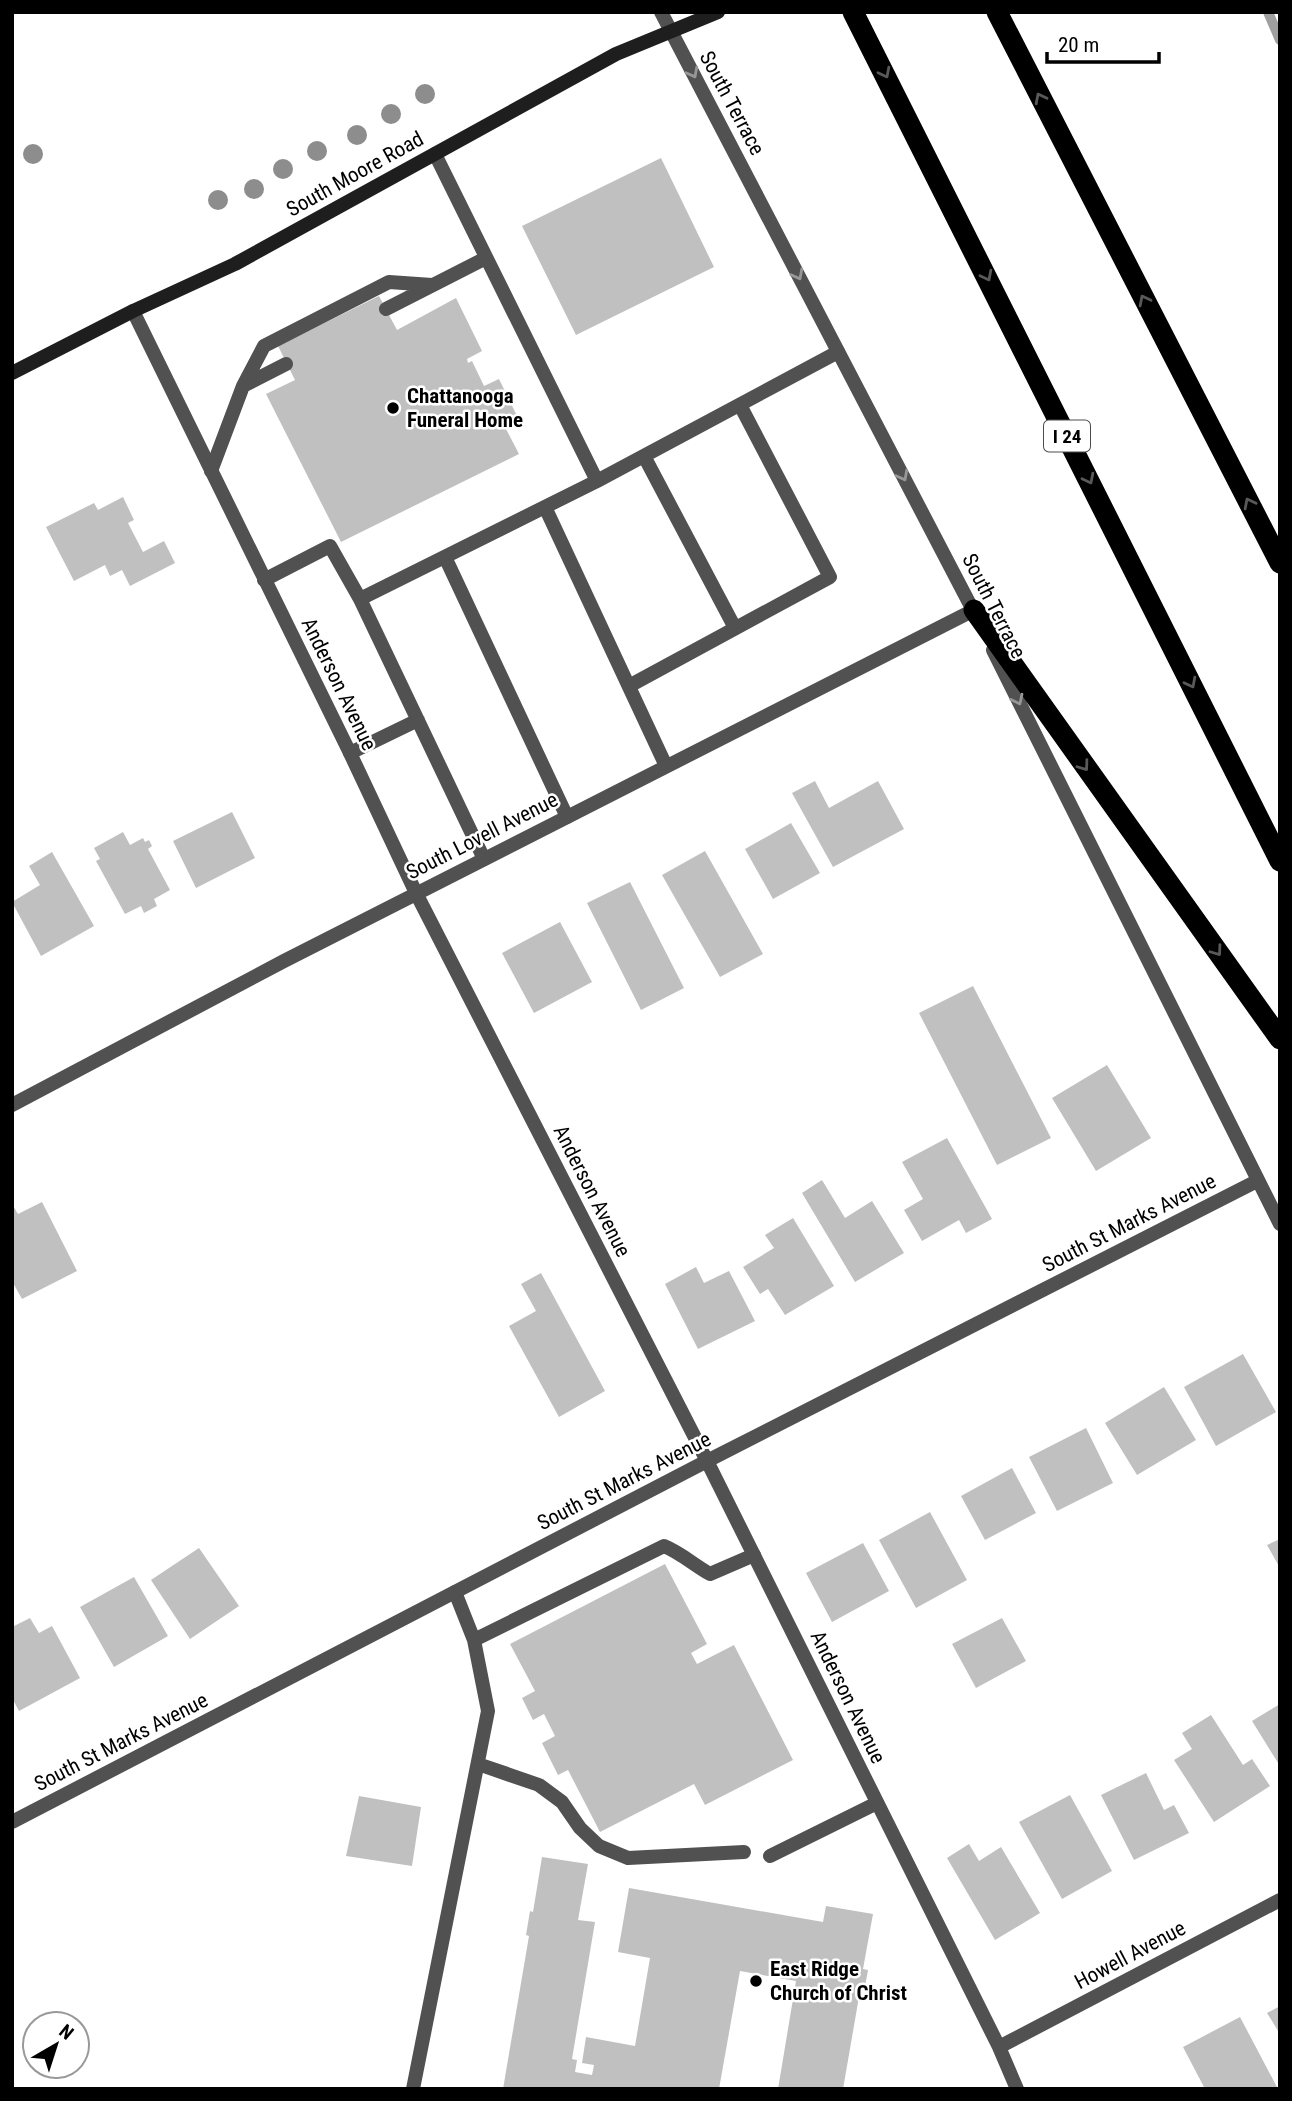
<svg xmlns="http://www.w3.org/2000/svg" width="1292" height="2101" viewBox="0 0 1292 2101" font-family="'Roboto Condensed',sans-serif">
<rect width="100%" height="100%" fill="#fff"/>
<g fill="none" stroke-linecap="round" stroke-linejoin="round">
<!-- stream -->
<path stroke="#9f9f9f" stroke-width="10" d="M 1268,12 L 1280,40"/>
</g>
<!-- building -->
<path fill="#c0c0c0" d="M 661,158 L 714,267 L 576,335 L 522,226 Z
M 379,296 L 397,330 L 456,298 L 482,351 L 467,359 L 468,363 L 472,361 L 484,386 L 499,379 L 520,422 L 506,429 L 519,454 L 341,542 L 266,394 L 295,380 L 278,346 Z
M 123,497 L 134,520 L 128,523 L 143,552 L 164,541 L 175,563 L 130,586 L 122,570 L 110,576 L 105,565 L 74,581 L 46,527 L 94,503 L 98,510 Z
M 815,781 L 829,808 L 878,781 L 904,829 L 833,867 L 792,793 Z
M 232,812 L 255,858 L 196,888 L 173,841 Z
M 791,823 L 820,873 L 773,899 L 745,849 Z
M 123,832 L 130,845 L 143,838 L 145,842 L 149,840 L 152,846 L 148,849 L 170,890 L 154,899 L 157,906 L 144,913 L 141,906 L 125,914 L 96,861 L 100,859 L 94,848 Z
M 705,851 L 763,954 L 720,977 L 662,875 Z
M 52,852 L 94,926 L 41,956 L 12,902 L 40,885 L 29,866 Z
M 630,882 L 684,988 L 641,1010 L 587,903 Z
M 560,922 L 592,982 L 534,1013 L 502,953 Z
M 973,986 L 1051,1138 L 997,1165 L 919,1013 Z
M 1107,1065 L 1151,1138 L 1096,1171 L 1052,1098 Z
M 947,1138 L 992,1219 L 966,1233 L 959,1220 L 922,1241 L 904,1210 L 923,1199 L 902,1162 Z
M 822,1180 L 845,1218 L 872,1201 L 904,1253 L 855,1282 L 802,1193 Z
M 42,1202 L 77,1271 L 22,1299 L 12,1281 L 12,1204 L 18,1214 Z
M 793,1218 L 834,1286 L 785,1315 L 768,1289 L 760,1294 L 743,1267 L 774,1248 L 765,1235 Z
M 696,1267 L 704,1283 L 729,1271 L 755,1321 L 698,1349 L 665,1284 Z
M 541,1273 L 605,1391 L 559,1417 L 509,1326 L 536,1311 L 521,1284 Z
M 1243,1354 L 1276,1412 L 1216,1446 L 1184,1387 Z
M 1164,1387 L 1196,1440 L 1137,1475 L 1105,1423 Z
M 1086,1428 L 1113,1483 L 1057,1511 L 1029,1457 Z
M 1012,1468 L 1036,1513 L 985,1540 L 961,1496 Z
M 930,1512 L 967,1580 L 916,1608 L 879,1540 Z
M 1280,1539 L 1280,1568 L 1267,1545 Z
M 863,1543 L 889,1591 L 832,1622 L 806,1573 Z
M 199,1548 L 239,1606 L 190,1639 L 151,1580 Z
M 665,1564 L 707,1644 L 691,1653 L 697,1664 L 734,1645 L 793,1760 L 705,1805 L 694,1784 L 600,1832 L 568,1770 L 558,1775 L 542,1743 L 555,1736 L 544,1714 L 533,1720 L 522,1698 L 535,1691 L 510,1644 Z
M 134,1577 L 168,1636 L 114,1667 L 80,1607 Z
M 30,1618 L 39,1633 L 52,1626 L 80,1678 L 19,1711 L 12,1698 L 12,1627 Z
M 1002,1618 L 1026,1661 L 976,1688 L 952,1644 Z
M 1280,1704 L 1280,1766 L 1252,1721 Z
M 1211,1715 L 1243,1765 L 1252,1759 L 1270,1786 L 1214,1822 L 1174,1760 L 1192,1749 L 1182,1733 Z
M 1146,1773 L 1164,1810 L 1174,1805 L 1189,1833 L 1134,1860 L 1101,1795 Z
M 1070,1795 L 1112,1871 L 1062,1899 L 1019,1822 Z
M 359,1796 L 421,1807 L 412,1866 L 346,1856 Z
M 969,1844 L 979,1861 L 1001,1847 L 1040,1913 L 995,1940 L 947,1858 Z
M 542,1857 L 588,1864 L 578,1920 L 595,1922 L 572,2059 L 577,2060 L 575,2072 L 592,2075 L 594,2065 L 582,2063 L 586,2037 L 635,2046 L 650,1958 L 618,1952 L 629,1888 L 823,1922 L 826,1906 L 873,1914 L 863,1969 L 868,1970 L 864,1992 L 860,1991 L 843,2089 L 778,2089 L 796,1981 L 740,1971 L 719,2089 L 503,2089 L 529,1936 L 526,1935 L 530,1911 L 533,1912 Z
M 1280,2006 L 1280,2034 L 1267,2013 Z
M 1240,2017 L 1278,2089 L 1205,2089 L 1183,2047 Z"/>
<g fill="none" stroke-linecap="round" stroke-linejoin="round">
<!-- service -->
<path stroke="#515151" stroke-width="14" d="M 435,154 L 597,481 L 838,352
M 386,309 L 486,258
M 243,386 L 264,346 L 389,282 L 432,285
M 644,456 L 735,628
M 211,471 L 243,386 L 286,364
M 545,507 L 666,766
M 445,557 L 567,817
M 264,580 L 330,546 L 360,599 L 597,481
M 360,599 L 484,859
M 629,686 L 830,577 L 740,405
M 350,753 L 418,720
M 474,1640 L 664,1546 C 681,1553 694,1565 710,1574 L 754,1555
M 478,1764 L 539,1785 L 562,1802 L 580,1828 L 599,1846 L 628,1858 L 744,1852
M 770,1856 L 877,1803
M 413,2089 L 488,1711 L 474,1640 L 455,1592"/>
<!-- minor -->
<path stroke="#515151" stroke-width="14" d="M 133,311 L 350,753 L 416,893 L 707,1461 L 999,2047 L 1017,2089
M 12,1105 L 284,961 L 974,610
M 12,1822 L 707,1461 L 1257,1181
M 999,2047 L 1280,1900"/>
<!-- tertiary -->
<path stroke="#515151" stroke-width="14" d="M 661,12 L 976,616
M 993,650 L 1280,1224"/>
<!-- secondary -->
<path stroke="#1e1e1e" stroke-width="14" d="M 12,373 L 133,311 L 235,264 L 616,54 L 718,12"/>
<!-- motorway -->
<path stroke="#000" stroke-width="21" d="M 853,12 L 1280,861
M 997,12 L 1280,563
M 974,610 L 1280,1039"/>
</g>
<!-- trees -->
<g fill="#8d8d8d">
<circle cx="425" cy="94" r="10"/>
<circle cx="391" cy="114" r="10"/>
<circle cx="357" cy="135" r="10"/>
<circle cx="317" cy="151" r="10"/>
<circle cx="33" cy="154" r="10"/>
<circle cx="283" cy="169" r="10"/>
<circle cx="254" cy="189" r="10"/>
<circle cx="218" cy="200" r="10"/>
</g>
<!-- one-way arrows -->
<defs><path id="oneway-chevron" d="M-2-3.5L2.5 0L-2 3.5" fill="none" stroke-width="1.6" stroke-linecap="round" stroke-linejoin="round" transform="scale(1.75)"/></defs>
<g stroke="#979797">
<use href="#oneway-chevron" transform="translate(693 73) rotate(62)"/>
<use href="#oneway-chevron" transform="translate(798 275) rotate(62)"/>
<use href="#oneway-chevron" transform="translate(903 476) rotate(62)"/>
<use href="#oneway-chevron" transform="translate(1018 700) rotate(64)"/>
</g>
<g stroke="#595959">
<use href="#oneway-chevron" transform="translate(885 73) rotate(63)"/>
<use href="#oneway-chevron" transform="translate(1040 98) rotate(-117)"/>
<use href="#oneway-chevron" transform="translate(987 276) rotate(63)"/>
<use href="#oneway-chevron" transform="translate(1144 300) rotate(-117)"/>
<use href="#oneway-chevron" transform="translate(1089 479) rotate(63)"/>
<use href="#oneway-chevron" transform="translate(1249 503) rotate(-117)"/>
<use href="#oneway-chevron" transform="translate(1191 683) rotate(63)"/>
<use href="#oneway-chevron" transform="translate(1084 766) rotate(54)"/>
<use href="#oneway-chevron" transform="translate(1217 951) rotate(54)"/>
</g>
<!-- markers -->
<g fill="#000" stroke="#fff" stroke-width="2.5">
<circle cx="393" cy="408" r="7"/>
<circle cx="756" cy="1981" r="7"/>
</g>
<g text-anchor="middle" stroke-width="5" stroke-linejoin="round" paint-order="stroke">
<!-- shield labels -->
<rect fill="#fff" stroke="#4c4c4c" stroke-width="2" x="1044" y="420.5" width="46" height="31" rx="5"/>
<g font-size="19" font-weight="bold" fill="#000">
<text x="1067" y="443">I 24</text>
</g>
<!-- street labels -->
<g font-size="21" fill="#000" stroke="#fff">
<text transform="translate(732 103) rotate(62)" y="7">South Terrace</text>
<text transform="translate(355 174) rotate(-29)" y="7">South Moore Road</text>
<text transform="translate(994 606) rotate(63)" y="7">South Terrace</text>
<text transform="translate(339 684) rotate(64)" y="7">Anderson Avenue</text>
<text transform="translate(482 836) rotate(-27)" y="7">South Lovell Avenue</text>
<text transform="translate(592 1191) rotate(63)" y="7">Anderson Avenue</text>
<text transform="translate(1129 1223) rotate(-27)" y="7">South St Marks Avenue</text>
<text transform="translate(624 1481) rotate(-27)" y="7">South St Marks Avenue</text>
<text transform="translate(848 1697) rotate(64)" y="7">Anderson Avenue</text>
<text transform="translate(121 1742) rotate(-27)" y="7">South St Marks Avenue</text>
<text transform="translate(1130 1955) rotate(-28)" y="7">Howell Avenue</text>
</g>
<!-- poi labels -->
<g font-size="21" font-weight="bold" fill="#000" stroke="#fff" text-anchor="start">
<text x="407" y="403">Chattanooga<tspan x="407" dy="24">Funeral Home</tspan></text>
<text x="770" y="1976">East Ridge<tspan x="770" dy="24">Church of Christ</tspan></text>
</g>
</g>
<!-- border -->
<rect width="1292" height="2101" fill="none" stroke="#000000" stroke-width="28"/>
<!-- north arrow -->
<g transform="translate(56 2045) rotate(39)"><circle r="33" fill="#ffffff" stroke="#999999" stroke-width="2"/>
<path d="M0-5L12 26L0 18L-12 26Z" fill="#000000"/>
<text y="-10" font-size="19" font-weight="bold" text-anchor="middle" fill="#000000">N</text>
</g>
<!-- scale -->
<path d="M1047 52v10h112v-10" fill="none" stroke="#000000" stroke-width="3.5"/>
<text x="1058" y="52" font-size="21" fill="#000000" stroke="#ffffff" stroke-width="5" paint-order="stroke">20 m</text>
</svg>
